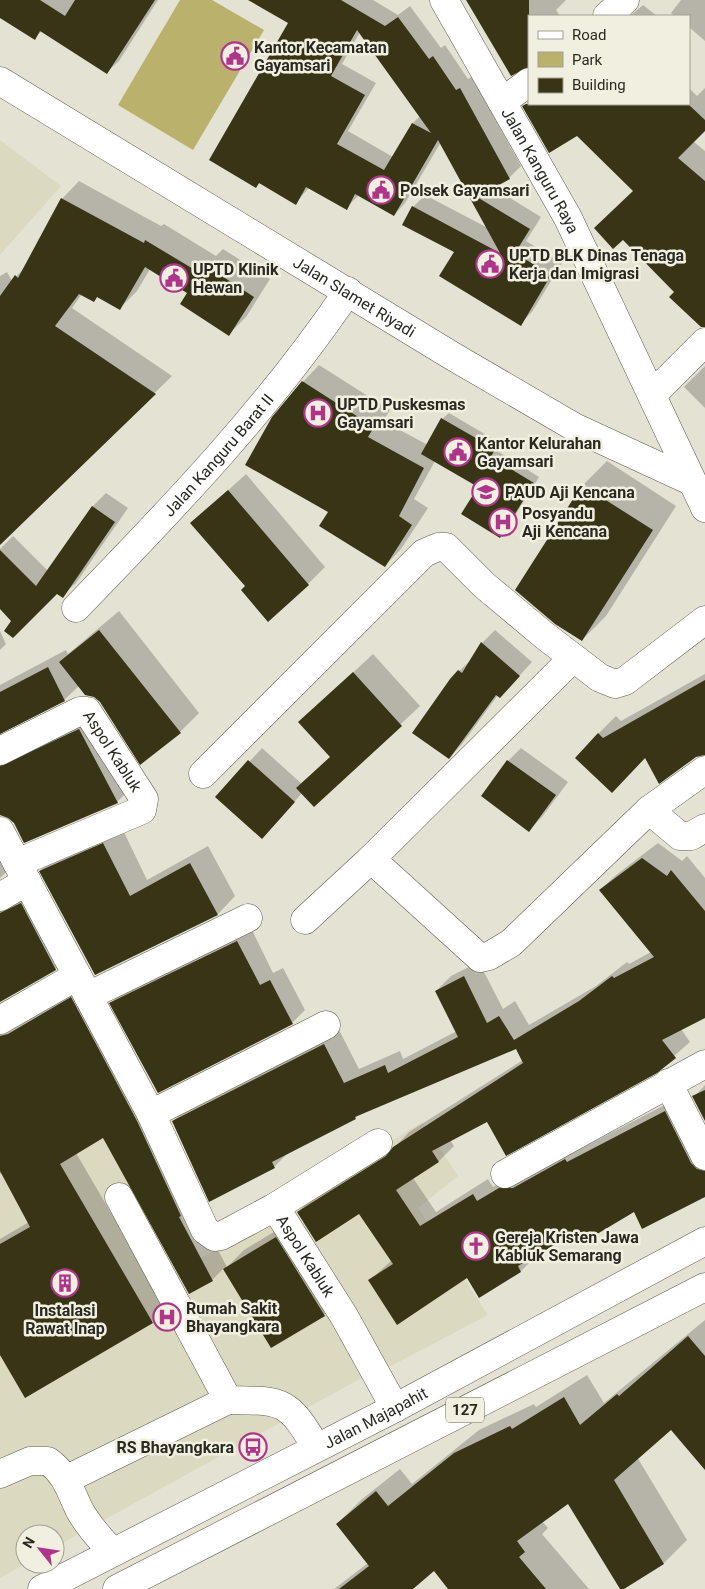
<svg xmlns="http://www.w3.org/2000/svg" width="705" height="1589" viewBox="0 0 705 1589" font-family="Roboto,sans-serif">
<rect width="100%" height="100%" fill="#e4e2d2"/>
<!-- built -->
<path fill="#dcd9c1" d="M 0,140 L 61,186 L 0,255 Z
M 109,1066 L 200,1258 L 281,1219 L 367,1375 L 55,1547 L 55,1534 L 25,1534 L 25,1564 L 0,1578 L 0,1129 Z
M 422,1122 L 458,1176 L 418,1208 L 488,1315 L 387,1368 L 289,1205 Z"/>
<!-- green -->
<path fill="#bab16d" d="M 180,0 L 212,0 L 264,30 L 193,150 L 118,105 Z"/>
<!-- shadow -->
<path fill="#0003" fill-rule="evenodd" d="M 0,0 L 158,0 L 119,61 L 107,72 L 42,31 L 34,38 L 0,16 Z
M 250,0 L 373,0 L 398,15 L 410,6 L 441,48 L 445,45 L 468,79 L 472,77 L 521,166 L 509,178 L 492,187 L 541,217 L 526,241 L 562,263 L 532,312 L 520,324 L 413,207 L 425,195 L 488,228 L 441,142 L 405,203 L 394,215 L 359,195 L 346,208 L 310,187 L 295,203 L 260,183 L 256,186 L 290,23 ZM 360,32 L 420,116 L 413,123 L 393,157 L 348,131 L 376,83 L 342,64 Z
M 476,0 L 566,0 L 556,10 L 560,16 L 529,16 Z
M 681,0 L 705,0 L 705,41 L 689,27 L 689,16 L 675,16 L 671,13 Z
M 643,5 L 657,16 L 630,16 Z
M 689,88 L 697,96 L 705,88 L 705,129 L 693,141 L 705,151 L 705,313 L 676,292 L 635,191 L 577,135 L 524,107 L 529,102 L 529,104 L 689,104 Z
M 79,181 L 161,226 L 164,224 L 216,256 L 223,249 L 270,279 L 246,317 L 229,334 L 189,293 L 150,269 L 137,291 L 120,308 L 98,296 L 94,301 L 82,294 L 72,308 L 172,376 L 0,544 L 0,276 L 7,272 L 12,281 L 26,266 L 62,199 Z
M 319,365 L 390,410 L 383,421 L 428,445 L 442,419 L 449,413 L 500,443 L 496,450 L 539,477 L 506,530 L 499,537 L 480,486 L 435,461 L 414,499 L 428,508 L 401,549 L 385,566 L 329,512 L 303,382 Z
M 705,366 L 705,408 L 684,387 Z
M 607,461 L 676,506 L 606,616 L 582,640 L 516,590 L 583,485 Z
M 246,474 L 325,567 L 308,584 L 247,586 L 192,523 Z
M 106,493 L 128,508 L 76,583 L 62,596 L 57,592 L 13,621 L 0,608 L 0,549 L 13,536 L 48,571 L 93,506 Z
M 119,611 L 199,713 L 180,732 L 101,702 L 79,686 L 64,700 L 2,731 L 4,740 L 97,712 L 135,784 L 117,802 L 15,823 L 0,803 L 0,685 L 66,650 L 68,654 Z
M 495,630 L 532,662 L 500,697 L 498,695 L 462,744 L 449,758 L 459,671 L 473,658 L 482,643 Z
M 0,631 L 6,644 L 0,650 Z
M 373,654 L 420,706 L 314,806 L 302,793 L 275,824 L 217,797 L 262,748 L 302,784 L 331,756 L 300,722 Z
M 705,674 L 705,753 L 646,757 L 630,774 L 598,734 L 616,716 L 621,721 Z
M 521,748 L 568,782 L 542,817 L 529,830 L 483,796 L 508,761 Z
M 0,820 L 20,860 L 0,878 Z
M 121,826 L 147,880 L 208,846 L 235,896 L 218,914 L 95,974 L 40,871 L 58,853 Z
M 658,843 L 682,861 L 687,856 L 705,878 L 705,1016 L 681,1029 L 690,1042 L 656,1072 L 488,1121 L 450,1140 L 454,1146 L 439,1161 L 413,1178 L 436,1212 L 488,1179 L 493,1187 L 516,1173 L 580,1145 L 582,1148 L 680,1097 L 705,1146 L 705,1197 L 634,1210 L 576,1231 L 536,1256 L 521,1271 L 480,1296 L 467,1276 L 370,1280 L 392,1260 L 359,1212 L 298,1212 L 313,1197 L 396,1146 L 409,1132 L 523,1060 L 516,1048 L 360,1114 L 355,1118 L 288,1153 L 274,1167 L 173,1121 L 188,1106 L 339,1030 L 359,1069 L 400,1051 L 403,1059 L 457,1031 L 436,991 L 451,976 L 479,962 L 503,1009 L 515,1001 L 529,1025 L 596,986 L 627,962 L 629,964 L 651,952 L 600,890 L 616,875 Z
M 0,888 L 35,889 L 70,954 L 56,969 L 0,1001 Z
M 251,928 L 273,973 L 283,968 L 305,1010 L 292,1023 L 111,1003 L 124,990 Z
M 86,984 L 193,1203 L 227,1267 L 244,1250 L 295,1219 L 344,1296 L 324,1315 L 271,1347 L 224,1268 L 212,1280 L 103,1136 L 76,1153 L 166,1307 L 152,1322 L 0,1352 L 0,1239 L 29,1222 L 2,1173 L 0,1174 L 0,1011 Z
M 705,1085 L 705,1119 L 694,1097 Z
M 705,1320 L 705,1468 L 671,1428 L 637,1457 L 687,1540 L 664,1563 L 621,1589 L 569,1502 L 542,1521 L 548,1528 L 542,1534 L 589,1589 L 450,1589 L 435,1569 L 411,1589 L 334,1589 L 368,1563 L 337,1524 L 361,1500 L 400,1469 L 412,1484 L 479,1430 L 534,1404 L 536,1407 L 587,1375 L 604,1403 Z"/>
<!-- building -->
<path fill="#383416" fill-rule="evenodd" d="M 0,0 L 40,0 L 65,16 L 75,0 L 155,0 L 107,74 L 40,31 L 35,40 L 0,18 Z
M 248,0 L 341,0 L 385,26 L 398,17 L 429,59 L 433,56 L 456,90 L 460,88 L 510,179 L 477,197 L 530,229 L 515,253 L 551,275 L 521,326 L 439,276 L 454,252 L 402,225 L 412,206 L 500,253 L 438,140 L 394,216 L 355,194 L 347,210 L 306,187 L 296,205 L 259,183 L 256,188 L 209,160 L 288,23 ZM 357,30 L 431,133 L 412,123 L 384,170 L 337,144 L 365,95 L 331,76 Z
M 466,0 L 529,0 L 529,67 L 511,76 Z
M 526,104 L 688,104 L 705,120 L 705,131 L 678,158 L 705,181 L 705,327 L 701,327 L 669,297 L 674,292 L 623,240 L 613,249 L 594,228 L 633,191 L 577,136 L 549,153 L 522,106 Z
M 61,198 L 144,243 L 145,240 L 200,273 L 205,265 L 254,297 L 229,336 L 180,304 L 187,293 L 145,267 L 120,310 L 97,297 L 94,302 L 79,294 L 55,326 L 156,394 L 0,545 L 0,296 L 15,275 L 18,278 Z
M 302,381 L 374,427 L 368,437 L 424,468 L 399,516 L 412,525 L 385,567 L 319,526 L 328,512 L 245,465 L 272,417 Z
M 441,418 L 495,449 L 491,457 L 534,483 L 500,538 L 461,514 L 478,487 L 421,454 Z
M 582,485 L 653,530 L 582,641 L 555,624 L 515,590 Z
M 228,490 L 309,585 L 268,622 L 241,590 L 245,586 L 190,523 Z
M 92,506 L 115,522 L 63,598 L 57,594 L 13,638 L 4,631 L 11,621 L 0,609 L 0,550 L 36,586 Z
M 99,630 L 181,733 L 140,765 L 100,702 L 94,697 L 85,695 L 59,662 Z
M 481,642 L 520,676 L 500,698 L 496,695 L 449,759 L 412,733 L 450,679 L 458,670 L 462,673 Z
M 48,667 L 65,701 L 0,734 L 0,692 Z
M 353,672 L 402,726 L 314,807 L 296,788 L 330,757 L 298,722 Z
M 705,680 L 705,755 L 696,757 L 659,784 L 645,758 L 612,793 L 575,758 L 598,733 L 603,738 Z
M 79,729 L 118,803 L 24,843 L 14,823 L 8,818 L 0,815 L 0,766 Z
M 248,760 L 295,802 L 262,839 L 215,797 Z
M 507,760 L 556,795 L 529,832 L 481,796 Z
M 103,843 L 130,896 L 190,863 L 218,915 L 95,975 L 39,871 Z
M 642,858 L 667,876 L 671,870 L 705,911 L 705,1018 L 662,1040 L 676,1058 L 657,1073 L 506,1156 L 487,1122 L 432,1151 L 439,1162 L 396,1190 L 420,1226 L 473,1194 L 477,1201 L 499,1188 L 513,1188 L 565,1159 L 567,1162 L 665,1111 L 691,1163 L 697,1169 L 705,1171 L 705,1197 L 642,1229 L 634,1212 L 582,1243 L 575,1233 L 518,1266 L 521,1272 L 479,1298 L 467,1278 L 397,1325 L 368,1280 L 393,1264 L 359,1214 L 316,1242 L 297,1212 L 386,1156 L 393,1147 L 523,1063 L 516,1049 L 355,1117 L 356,1119 L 272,1162 L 275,1168 L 209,1202 L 172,1121 L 324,1044 L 344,1083 L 385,1065 L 388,1073 L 458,1037 L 435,991 L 464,976 L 487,1023 L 499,1016 L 514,1040 L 579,1001 L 612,976 L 614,978 L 654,957 L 599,890 Z
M 21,903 L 56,970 L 0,1002 L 0,913 Z
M 237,941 L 260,985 L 270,980 L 293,1024 L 158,1093 L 109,1003 Z
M 71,997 L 137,1121 L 181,1216 L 179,1217 L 213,1281 L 189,1294 L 103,1138 L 60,1164 L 153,1323 L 25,1398 L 0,1355 L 0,1244 L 30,1227 L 0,1171 L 0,1036 L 8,1034 Z
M 705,1090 L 705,1121 L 692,1096 Z
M 276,1237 L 325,1316 L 271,1348 L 223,1269 Z
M 688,1336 L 705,1356 L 705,1470 L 671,1430 L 614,1480 L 664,1564 L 624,1589 L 620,1589 L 568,1504 L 517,1541 L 525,1552 L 519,1557 L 546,1589 L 448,1589 L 434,1571 L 413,1589 L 339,1589 L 369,1566 L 336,1524 L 376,1491 L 388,1506 L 454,1453 L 510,1426 L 512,1429 L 564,1397 L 580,1425 L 617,1394 L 619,1396 Z"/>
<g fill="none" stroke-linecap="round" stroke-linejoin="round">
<!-- minor casing -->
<g stroke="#5e5c4e" stroke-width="29">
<g id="minor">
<path id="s1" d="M 444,0 L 568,218 L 705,508"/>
<path d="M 607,16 L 625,0"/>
<path id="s2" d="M 0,81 L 454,357 L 576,428 L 691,481"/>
<path d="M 502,102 L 529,82"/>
<path d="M 653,394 L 705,342"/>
<path id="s3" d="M 76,608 C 173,508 270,407 348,291"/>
<path id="s4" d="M 0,751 L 80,711 L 87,711 L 144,799 L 142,810 L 17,863"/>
<path d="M 203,774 L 424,553 L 438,547 L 446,547 L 484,585 L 545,636 L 600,678 L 615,684 L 625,681 L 705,620"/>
<path d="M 649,810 L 680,836 L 691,836 L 705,828"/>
<path id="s5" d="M 0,831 L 151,1114 L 205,1230 L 215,1237 L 221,1236 L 275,1207 L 344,1316 L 395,1408"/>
<path d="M 371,859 L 480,958 L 489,956 L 511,943 L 649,810 L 705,770"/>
<path d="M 0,897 L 27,881"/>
<path d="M 305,920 L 371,859 L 573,658"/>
<path d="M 88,996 L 248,918"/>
<path d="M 0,1020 L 77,976"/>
<path d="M 668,1083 L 705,1156"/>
<path d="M 151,1114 L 326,1025"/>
<path d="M 505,1174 L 705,1064"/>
<path d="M 275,1207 L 378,1143"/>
<path d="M 228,1400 C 282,1401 287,1398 316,1447"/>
<path d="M 0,1474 L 30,1461 L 48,1461 C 66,1474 70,1490 79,1509 C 87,1525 100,1538 112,1552"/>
<path d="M 67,1479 L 228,1400 L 119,1197"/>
</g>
</g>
<!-- major casing -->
<g stroke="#5e5c4e" stroke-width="29">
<g id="major">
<path id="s6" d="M 42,1589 L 395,1408 L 705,1241"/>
<path d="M 117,1589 L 705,1287"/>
</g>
</g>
<!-- minor -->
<use href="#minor" stroke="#fff" stroke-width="28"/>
<!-- major -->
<use href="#major" stroke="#fff" stroke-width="28"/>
</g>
<!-- icons -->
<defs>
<g id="civic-ring" transform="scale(1.4375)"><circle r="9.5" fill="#f1efdf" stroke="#ae358a" stroke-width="1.5"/><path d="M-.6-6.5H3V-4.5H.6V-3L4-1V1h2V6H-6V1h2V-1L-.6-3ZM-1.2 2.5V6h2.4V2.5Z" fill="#ae358a"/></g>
<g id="hospital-ring" transform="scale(1.4375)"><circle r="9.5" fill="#f1efdf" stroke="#ae358a" stroke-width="1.5"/><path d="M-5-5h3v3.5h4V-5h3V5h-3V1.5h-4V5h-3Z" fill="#ae358a"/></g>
<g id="school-ring" transform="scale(1.4375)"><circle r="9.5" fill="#f1efdf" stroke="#ae358a" stroke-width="1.5"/><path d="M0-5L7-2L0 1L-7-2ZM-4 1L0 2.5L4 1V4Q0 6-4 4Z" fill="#ae358a"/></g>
<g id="church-ring" transform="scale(1.4375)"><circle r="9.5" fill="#f1efdf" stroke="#ae358a" stroke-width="1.5"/><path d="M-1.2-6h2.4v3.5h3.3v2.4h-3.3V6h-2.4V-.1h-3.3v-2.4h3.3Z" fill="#ae358a"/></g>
<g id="building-ring" transform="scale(1.4375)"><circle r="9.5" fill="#f1efdf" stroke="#ae358a" stroke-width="1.5"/><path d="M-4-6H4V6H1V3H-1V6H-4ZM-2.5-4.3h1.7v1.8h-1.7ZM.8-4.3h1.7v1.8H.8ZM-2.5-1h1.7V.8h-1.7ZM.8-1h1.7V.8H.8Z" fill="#ae358a"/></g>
<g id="bus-ring" transform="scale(1.4375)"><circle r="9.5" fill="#f1efdf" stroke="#ae358a" stroke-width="1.5"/><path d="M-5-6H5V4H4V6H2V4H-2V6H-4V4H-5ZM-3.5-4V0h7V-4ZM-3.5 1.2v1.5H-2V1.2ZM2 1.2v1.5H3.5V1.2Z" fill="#ae358a"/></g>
</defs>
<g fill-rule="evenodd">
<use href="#civic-ring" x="235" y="56"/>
<use href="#civic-ring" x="381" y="190"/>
<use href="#civic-ring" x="490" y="264"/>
<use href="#civic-ring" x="174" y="278"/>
<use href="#hospital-ring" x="318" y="413"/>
<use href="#civic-ring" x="458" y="452"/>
<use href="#school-ring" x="486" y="492"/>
<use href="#hospital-ring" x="503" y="522"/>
<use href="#church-ring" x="476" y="1246"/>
<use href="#building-ring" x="65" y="1283"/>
<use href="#hospital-ring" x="167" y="1317"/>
<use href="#bus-ring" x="253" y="1447"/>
</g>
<g text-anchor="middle" stroke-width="5" stroke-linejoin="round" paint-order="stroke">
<!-- shield labels -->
<rect fill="#f1efdf" stroke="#65645b" stroke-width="1" x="446" y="1397.5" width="38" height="25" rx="4"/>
<g font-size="15" font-weight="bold" fill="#292922">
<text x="465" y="1415">127</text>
</g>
<!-- poi labels -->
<g font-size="16" font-weight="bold" fill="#292922" stroke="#f1efdf" text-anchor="start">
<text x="254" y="53">Kantor Kecamatan<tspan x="254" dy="18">Gayamsari</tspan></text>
<text x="400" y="196">Polsek Gayamsari</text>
<text x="509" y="261">UPTD BLK Dinas Tenaga<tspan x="509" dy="18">Kerja dan Imigrasi</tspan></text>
<text x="193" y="275">UPTD Klinik<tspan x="193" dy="18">Hewan</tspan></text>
<text x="337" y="410">UPTD Puskesmas<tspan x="337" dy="18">Gayamsari</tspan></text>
<text x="477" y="449">Kantor Kelurahan<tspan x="477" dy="18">Gayamsari</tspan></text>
<text x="505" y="498">PAUD Aji Kencana</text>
<text x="522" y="519">Posyandu<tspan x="522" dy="18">Aji Kencana</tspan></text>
<text x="495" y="1243">Gereja Kristen Jawa<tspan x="495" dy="18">Kabluk Semarang</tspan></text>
<text x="186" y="1314">Rumah Sakit<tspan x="186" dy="18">Bhayangkara</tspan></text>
<text x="65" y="1316" text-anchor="middle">Instalasi<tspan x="65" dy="18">Rawat Inap</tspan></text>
<text x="234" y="1453" text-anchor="end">RS Bhayangkara</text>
</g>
<!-- street labels -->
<g font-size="16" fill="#292922" stroke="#f1efdf">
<text dy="6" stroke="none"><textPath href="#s1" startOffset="196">Jalan Kanguru Raya</textPath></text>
<text dy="6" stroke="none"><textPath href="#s2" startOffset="415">Jalan Slamet Riyadi</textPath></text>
<text dy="6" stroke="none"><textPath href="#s3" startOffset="209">Jalan Kanguru Barat II</textPath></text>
<text dy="6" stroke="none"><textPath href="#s4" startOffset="144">Aspol Kabluk</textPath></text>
<text dy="6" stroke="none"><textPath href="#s5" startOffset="586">Aspol Kabluk</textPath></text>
<text dy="6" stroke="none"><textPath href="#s6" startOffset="375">Jalan Majapahit</textPath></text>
</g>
</g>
<!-- legend -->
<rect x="528" y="15" width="162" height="90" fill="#f1efdf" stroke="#a1a093"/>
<rect x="538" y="31" width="25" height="8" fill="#ffffff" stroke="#a1a093"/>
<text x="572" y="40" font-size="15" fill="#292922">Road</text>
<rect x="538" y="52" width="25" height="15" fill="#bab16d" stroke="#a1a093"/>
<text x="572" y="65" font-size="15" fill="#292922">Park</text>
<rect x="538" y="78" width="25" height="15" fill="#383416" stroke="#a1a093"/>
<text x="572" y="90" font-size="15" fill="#292922">Building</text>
<!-- north arrow -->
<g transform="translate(40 1549) rotate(300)"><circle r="24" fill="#f1efdf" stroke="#a1a093"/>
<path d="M0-4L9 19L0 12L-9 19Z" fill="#ae358a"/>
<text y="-8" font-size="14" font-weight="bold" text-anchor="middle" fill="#292922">N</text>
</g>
</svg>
